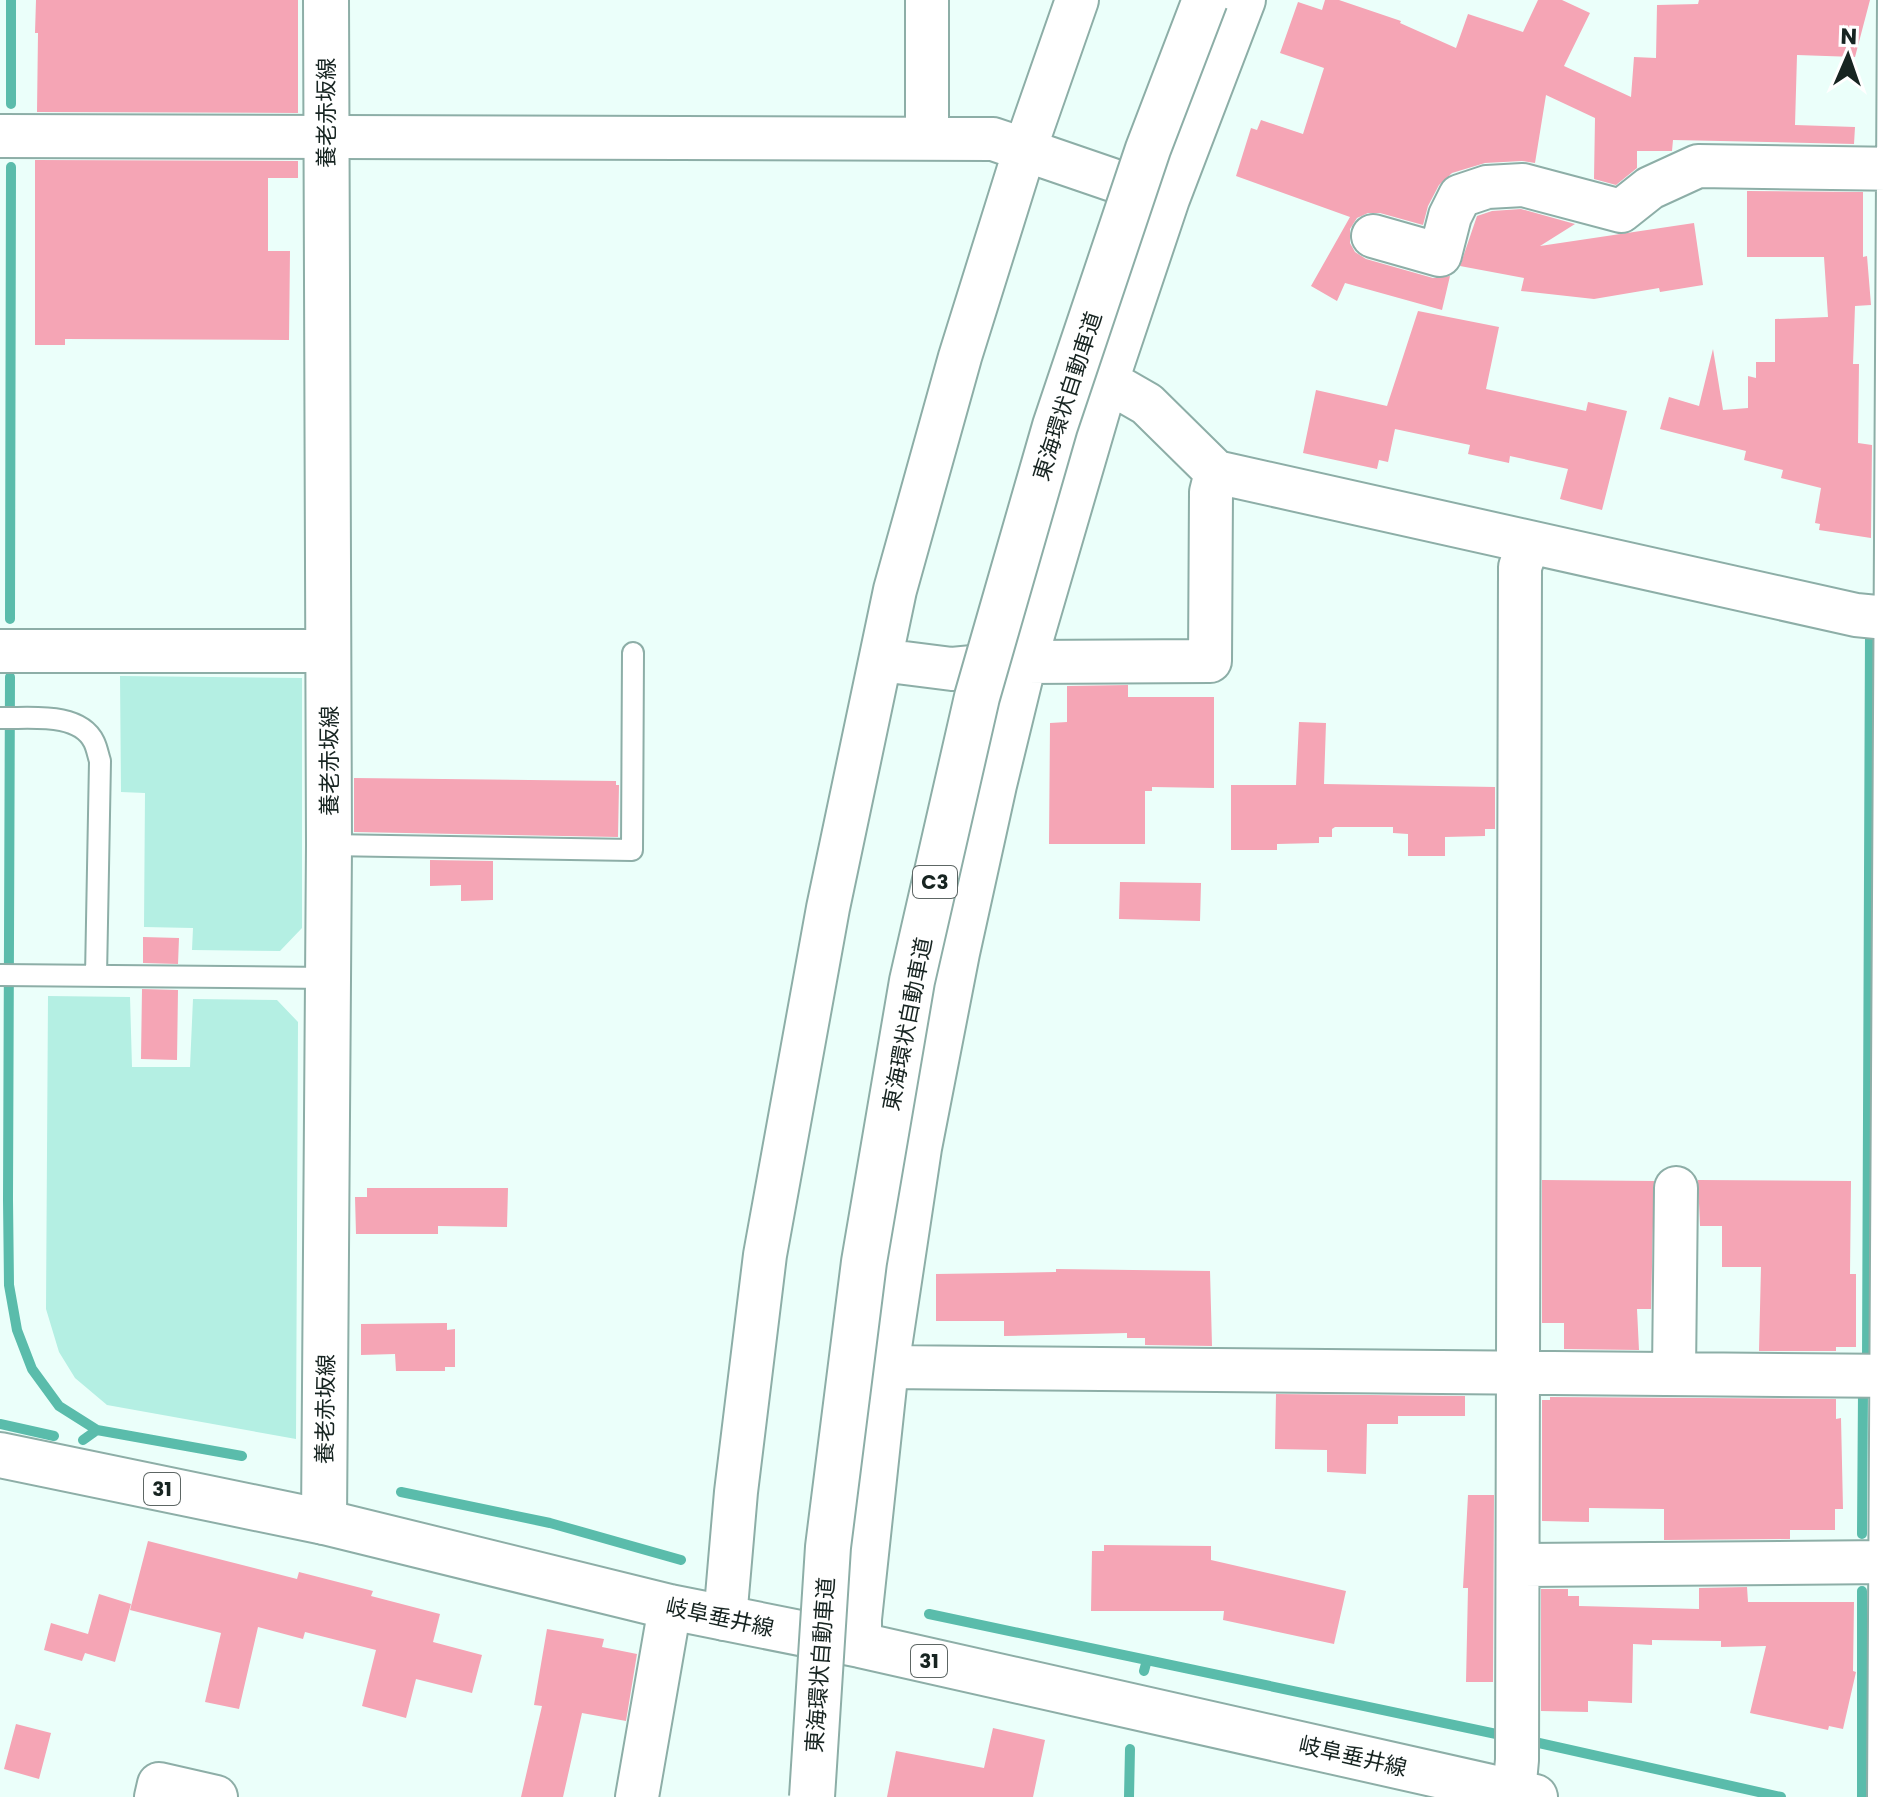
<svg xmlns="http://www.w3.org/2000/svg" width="1904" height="1797" viewBox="0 0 1904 1797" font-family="Poppins,'Noto Sans JP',sans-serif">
<rect width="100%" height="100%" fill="#ebfffa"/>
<!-- green -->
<path fill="#b4efe3" d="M 120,676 L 302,678 L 302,928 L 280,951 L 192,950 L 193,928 L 144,927 L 145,793 L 121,792 Z
M 48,996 L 130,997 L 132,1067 L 190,1067 L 193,999 L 277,1000 L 298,1022 L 296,1439 L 107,1405 L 75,1378 L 59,1352 L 46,1309 Z"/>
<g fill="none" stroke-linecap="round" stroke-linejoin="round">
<!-- stream -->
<path stroke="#5abcab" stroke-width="10" d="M 11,104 L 11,0
M 10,619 L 11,167
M 10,677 L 8,1200 L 9,1285 L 17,1330 L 32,1369 L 59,1406 L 97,1430 L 242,1456
M 1867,1360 L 1870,633
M 0,1424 L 54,1436
M 83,1440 L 97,1430
M 401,1492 L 550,1523 L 681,1560
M 1862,1534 L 1863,1392
M 1862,1591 L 1862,1797
M 929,1614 L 1147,1660 L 1144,1671
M 1147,1660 L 1501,1735
M 1530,1741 L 1781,1797
M 1129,1797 L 1130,1749"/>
</g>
<!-- building -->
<path fill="#f5a5b5" d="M 36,0 L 298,0 L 298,113 L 37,112 L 38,33 L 35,33 Z
M 1325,0 L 1339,0 L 1401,21 L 1400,23 L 1456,48 L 1468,14 L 1523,32 L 1538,0 L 1562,0 L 1590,13 L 1564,66 L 1631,97 L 1634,57 L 1656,58 L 1657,5 L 1698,4 L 1699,0 L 1870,0 L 1855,57 L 1797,55 L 1795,125 L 1855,127 L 1854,144 L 1673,140 L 1672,151 L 1637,151 L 1637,168 L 1616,185 L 1594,179 L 1595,118 L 1546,95 L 1535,163 L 1522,161 L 1485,163 L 1452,173 L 1439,185 L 1428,206 L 1423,225 L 1380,213 L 1368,213 L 1357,218 L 1350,229 L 1350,243 L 1355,252 L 1366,259 L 1433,278 L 1450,276 L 1442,310 L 1345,283 L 1337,301 L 1311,286 L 1350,217 L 1236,176 L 1251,128 L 1257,130 L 1261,120 L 1303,134 L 1324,68 L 1280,53 L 1298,2 L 1322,10 Z
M 35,160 L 298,161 L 298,178 L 268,178 L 268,251 L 290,251 L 289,340 L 65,339 L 65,345 L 35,345 Z
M 1747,191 L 1863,192 L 1863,257 L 1867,256 L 1871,305 L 1855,306 L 1853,364 L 1859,364 L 1858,443 L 1872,445 L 1871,538 L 1819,530 L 1820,524 L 1815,523 L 1821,488 L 1781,478 L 1783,470 L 1744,460 L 1746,451 L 1660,429 L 1669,397 L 1699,406 L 1713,349 L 1723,410 L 1748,408 L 1748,376 L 1756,378 L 1756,362 L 1775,362 L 1775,319 L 1828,317 L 1824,257 L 1747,257 Z
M 1521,209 L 1575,224 L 1540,246 L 1694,223 L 1703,285 L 1660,292 L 1659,288 L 1594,299 L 1521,291 L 1524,278 L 1460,266 L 1477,216 L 1492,211 Z
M 1418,311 L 1499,327 L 1486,389 L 1586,411 L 1588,402 L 1627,411 L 1602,510 L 1560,499 L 1568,469 L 1510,456 L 1509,463 L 1468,454 L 1470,445 L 1395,429 L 1388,462 L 1379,460 L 1377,469 L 1303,453 L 1316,390 L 1387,406 Z
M 1128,685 L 1128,697 L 1214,697 L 1214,788 L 1152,787 L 1152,791 L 1145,791 L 1145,844 L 1049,844 L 1050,723 L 1067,722 L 1067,686 Z
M 1299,722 L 1326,723 L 1324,784 L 1495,787 L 1495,829 L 1485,829 L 1485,836 L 1445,837 L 1445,856 L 1408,856 L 1408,834 L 1393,833 L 1393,827 L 1335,827 L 1332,829 L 1332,837 L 1319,837 L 1319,843 L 1277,844 L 1277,850 L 1231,850 L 1231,785 L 1296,785 Z
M 354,778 L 616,781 L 616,785 L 619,785 L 618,837 L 354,832 Z
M 430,860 L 493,861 L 493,900 L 461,901 L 461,885 L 430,886 Z
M 1120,882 L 1201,883 L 1200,921 L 1119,919 Z
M 143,937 L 179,938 L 178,964 L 143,963 Z
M 142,989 L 178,990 L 177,1060 L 141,1059 Z
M 1542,1180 L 1654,1181 L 1651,1309 L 1637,1309 L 1639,1350 L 1564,1349 L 1564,1323 L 1542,1323 Z
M 1698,1180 L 1851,1181 L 1850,1274 L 1856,1274 L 1856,1347 L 1836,1347 L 1836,1351 L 1759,1351 L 1761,1267 L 1722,1267 L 1722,1226 L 1700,1226 Z
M 367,1188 L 508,1188 L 507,1227 L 438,1226 L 438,1234 L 356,1234 L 355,1197 L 367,1197 Z
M 1056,1269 L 1210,1271 L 1212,1346 L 1145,1345 L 1145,1338 L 1127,1338 L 1127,1333 L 1004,1336 L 1004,1321 L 936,1321 L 936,1274 L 1056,1272 Z
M 447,1323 L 447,1330 L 455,1329 L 455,1367 L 445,1367 L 445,1371 L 396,1371 L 395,1354 L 361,1355 L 361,1324 Z
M 1276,1394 L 1465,1396 L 1465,1416 L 1398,1416 L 1398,1424 L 1367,1424 L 1366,1474 L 1327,1472 L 1327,1450 L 1275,1449 Z
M 1550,1397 L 1836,1399 L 1836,1419 L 1841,1418 L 1843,1509 L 1835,1509 L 1835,1530 L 1790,1530 L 1790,1539 L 1664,1540 L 1664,1509 L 1589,1508 L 1589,1522 L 1542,1521 L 1542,1400 L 1550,1400 Z
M 1468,1495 L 1494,1495 L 1493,1682 L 1466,1682 L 1468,1588 L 1463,1588 Z
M 148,1541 L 297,1579 L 299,1572 L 373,1591 L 371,1596 L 440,1614 L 433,1642 L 482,1655 L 472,1693 L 416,1679 L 406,1718 L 362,1706 L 376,1650 L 305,1632 L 303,1639 L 258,1627 L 239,1709 L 205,1702 L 221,1633 L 130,1610 Z
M 1104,1545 L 1211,1546 L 1211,1560 L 1346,1591 L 1334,1644 L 1223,1620 L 1224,1611 L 1091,1611 L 1092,1551 L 1104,1551 Z
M 1747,1587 L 1748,1602 L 1854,1602 L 1853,1671 L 1856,1672 L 1843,1729 L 1829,1726 L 1828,1730 L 1750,1713 L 1766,1646 L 1721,1647 L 1721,1641 L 1652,1640 L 1652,1645 L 1633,1644 L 1632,1703 L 1588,1701 L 1588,1712 L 1541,1711 L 1541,1589 L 1568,1589 L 1568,1596 L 1579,1596 L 1579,1606 L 1699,1609 L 1699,1588 Z
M 99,1594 L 131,1604 L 115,1662 L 85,1653 L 82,1661 L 44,1650 L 51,1623 L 88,1634 Z
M 547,1629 L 604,1639 L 602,1647 L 637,1654 L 626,1721 L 582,1713 L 563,1797 L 521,1797 L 542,1706 L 534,1705 Z
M 16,1724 L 51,1733 L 39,1779 L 4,1769 Z
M 993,1728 L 1045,1740 L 1033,1797 L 887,1797 L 896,1751 L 984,1768 Z"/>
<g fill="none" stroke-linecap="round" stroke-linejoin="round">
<!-- lane casing -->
<g stroke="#8daea7" stroke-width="24">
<path id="lane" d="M 0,718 C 28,719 79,711 94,742 C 97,748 98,755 100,761 L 96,976
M 329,845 L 632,850 L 633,653
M 0,975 L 329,978"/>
</g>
<!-- street casing -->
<g stroke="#8daea7" stroke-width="46">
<path id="street" d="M 927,0 L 927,139
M 0,136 L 993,139 L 1168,199
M 1373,236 L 1440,255 L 1450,216 L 1460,196 L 1487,187 L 1523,185 L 1621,211 L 1650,188 L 1698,166 L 1904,169
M 1107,381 L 1147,404 L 1216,472 L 1856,615 L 1897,619
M 0,651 L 329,651
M 881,660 L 952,669 L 1025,662 L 1210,661 L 1211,492 L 1216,472
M 887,1367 L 1904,1376
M 1674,1374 L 1676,1188
M 1519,1565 L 1888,1562
M 725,1619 L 736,1492 L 765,1255 L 828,908 L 895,590 L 960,357 L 1025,149 L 1077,0
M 860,1645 L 860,1619 L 887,1367 L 920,1148 L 958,953 L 995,785 L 1025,662 L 1107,381 L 1168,199 L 1244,0
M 1514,1793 L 1517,1760 L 1520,567 L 1529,542
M 156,1797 L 159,1784 L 216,1797
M 637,1797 L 670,1607
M 1889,1797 L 1899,0"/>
</g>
<!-- secondary casing -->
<g stroke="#8daea7" stroke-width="48">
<path id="secondary" d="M 324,1522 L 329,845 L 326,0"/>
</g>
<!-- primary casing -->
<g stroke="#8daea7" stroke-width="48">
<path id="primary" d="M 0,1455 L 324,1522 L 670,1607 L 860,1645 L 1535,1797"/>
</g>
<!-- lane -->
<use href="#lane" stroke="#fff" stroke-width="20"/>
<!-- street -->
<use href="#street" stroke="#fff" stroke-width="42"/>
<!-- secondary -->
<use href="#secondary" stroke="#fff" stroke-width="44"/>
<!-- primary -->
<use href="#primary" stroke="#fff" stroke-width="44"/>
<!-- highway-bridge casing -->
<g stroke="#8daea7" stroke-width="48" stroke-linecap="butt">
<path id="highway-bridge" d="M 812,1797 L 828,1547 L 864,1262 L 912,981 L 977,697 L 1055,426 L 1148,149 L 1205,0"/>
</g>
<!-- highway-bridge -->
<use href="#highway-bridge" stroke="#fff" stroke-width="44"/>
</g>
<g text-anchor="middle" stroke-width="7" stroke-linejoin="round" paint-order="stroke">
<!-- shield labels -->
<g fill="#fff" stroke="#5d6664" stroke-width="2">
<rect x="913" y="866" width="44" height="32" rx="6"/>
<rect x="144" y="1473" width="36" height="32" rx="6"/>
<rect x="911" y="1645" width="36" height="32" rx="6"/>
</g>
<g font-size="20" font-weight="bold" fill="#172421">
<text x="935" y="889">C3</text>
<text x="162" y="1496">31</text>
<text x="929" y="1668">31</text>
</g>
<!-- street labels -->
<g font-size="22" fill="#172421" stroke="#fff">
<text transform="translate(326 113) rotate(-90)" y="8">養老赤坂線</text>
<text transform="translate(1067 396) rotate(-72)" y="8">東海環状自動車道</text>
<text transform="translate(329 761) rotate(-90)" y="8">養老赤坂線</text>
<text transform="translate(907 1024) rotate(-79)" y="8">東海環状自動車道</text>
<text transform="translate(325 1409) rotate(-89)" y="8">養老赤坂線</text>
<text transform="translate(720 1617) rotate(12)" y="8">岐阜垂井線</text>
<text transform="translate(820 1665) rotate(-86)" y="8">東海環状自動車道</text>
<text transform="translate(1353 1756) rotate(13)" y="8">岐阜垂井線</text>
</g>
</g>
<!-- north arrow -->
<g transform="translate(1848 56) rotate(2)" stroke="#ffffff" stroke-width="6" paint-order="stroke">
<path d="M0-6L14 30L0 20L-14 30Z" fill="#172421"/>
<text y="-12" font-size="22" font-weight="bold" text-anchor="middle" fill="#172421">N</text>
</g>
</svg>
